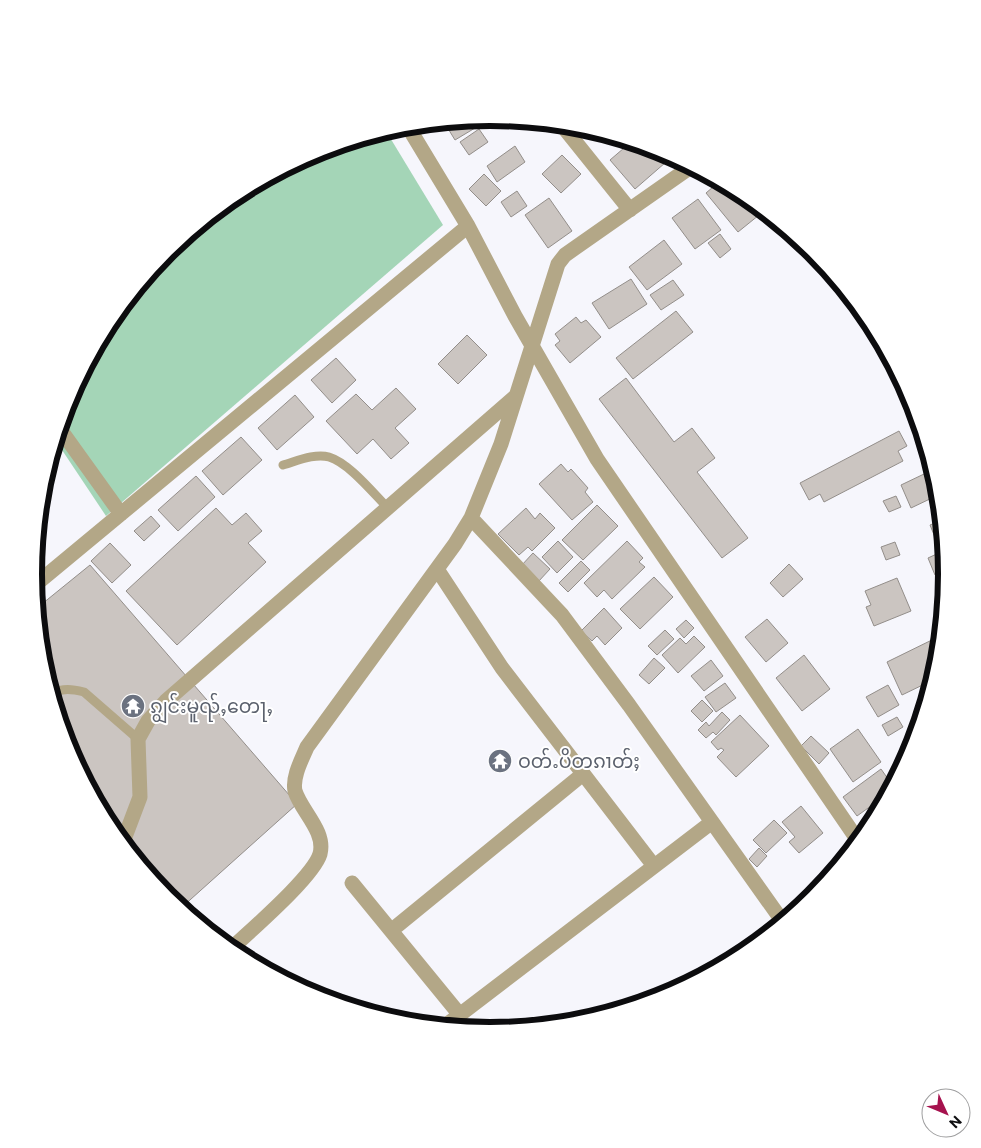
<svg xmlns="http://www.w3.org/2000/svg" width="981" height="1148" viewBox="0 0 981 1148" font-family="Commissioner,'Noto Sans Myanmar',sans-serif">
<rect width="100%" height="100%" fill="#f6f6fc"/>
<!-- green -->
<path fill="#a4d5b7" d="M 386,131 L 443,225 L 106,516 L 56,441 L 69,399 L 111,320 L 168,251 L 237,194 L 316,152 Z"/>
<!-- building -->
<path fill="#cbc5c1" stroke="#938e8a" d="M 476,119 L 480,125 L 455,140 L 444,122 Z
M 571,125 L 580,126 L 588,128 L 581,135 Z
M 479,129 L 488,142 L 469,155 L 460,142 Z
M 631,142 L 673,156 L 635,189 L 610,160 Z
M 515,146 L 525,162 L 497,182 L 487,166 Z
M 562,155 L 581,174 L 561,193 L 542,174 Z
M 484,174 L 501,191 L 486,206 L 469,189 Z
M 720,181 L 744,194 L 764,211 L 738,232 L 706,193 Z
M 517,191 L 527,206 L 511,217 L 501,202 Z
M 549,198 L 572,231 L 548,248 L 525,215 Z
M 698,199 L 721,230 L 695,249 L 672,218 Z
M 776,221 L 793,234 L 782,238 Z
M 720,234 L 731,249 L 720,258 L 708,243 Z
M 664,240 L 682,264 L 647,290 L 629,267 Z
M 631,279 L 647,304 L 609,329 L 592,303 Z
M 673,280 L 684,295 L 661,310 L 650,295 Z
M 676,311 L 693,332 L 633,379 L 616,358 Z
M 576,317 L 581,323 L 586,320 L 601,337 L 570,363 L 555,345 L 560,341 L 555,334 Z
M 467,335 L 487,355 L 458,384 L 438,364 Z
M 336,358 L 356,380 L 332,403 L 311,380 Z
M 626,378 L 674,442 L 692,428 L 715,458 L 697,472 L 748,538 L 722,558 L 599,399 Z
M 396,388 L 416,409 L 395,428 L 409,443 L 391,459 L 373,439 L 357,454 L 326,421 L 356,394 L 372,410 Z
M 295,395 L 314,417 L 277,450 L 258,428 Z
M 899,431 L 907,446 L 898,451 L 903,461 L 824,502 L 820,494 L 809,500 L 800,483 Z
M 241,437 L 262,460 L 223,495 L 202,471 Z
M 561,464 L 568,472 L 571,469 L 588,488 L 585,492 L 593,502 L 572,520 L 539,484 Z
M 924,474 L 934,497 L 911,508 L 901,485 Z
M 196,476 L 215,497 L 178,531 L 158,510 Z
M 42,487 L 49,494 L 41,501 Z
M 896,496 L 901,507 L 889,512 L 883,501 Z
M 597,505 L 618,526 L 583,560 L 562,540 Z
M 216,508 L 232,525 L 246,513 L 262,531 L 248,543 L 266,562 L 177,645 L 126,591 Z
M 526,508 L 535,519 L 540,513 L 555,528 L 532,551 L 528,547 L 519,555 L 498,534 Z
M 151,516 L 160,526 L 144,541 L 134,531 Z
M 942,520 L 947,570 L 935,575 L 928,558 L 941,552 L 930,525 Z
M 558,541 L 573,557 L 557,573 L 542,557 Z
M 627,541 L 643,558 L 639,562 L 645,567 L 612,599 L 604,590 L 597,597 L 584,583 Z
M 895,542 L 900,555 L 886,560 L 881,547 Z
M 110,543 L 131,565 L 112,583 L 91,561 Z
M 533,553 L 550,569 L 538,582 L 521,566 Z
M 581,561 L 590,570 L 568,592 L 559,583 Z
M 789,564 L 803,579 L 783,597 L 770,583 Z
M 90,565 L 297,804 L 181,908 L 167,897 L 111,828 L 68,749 L 42,663 L 37,608 Z
M 654,577 L 673,597 L 640,629 L 620,609 Z
M 897,578 L 911,611 L 874,626 L 866,607 L 871,605 L 865,591 Z
M 945,596 L 943,615 L 936,601 Z
M 604,608 L 622,628 L 605,645 L 597,636 L 592,641 L 581,631 Z
M 767,619 L 788,643 L 766,662 L 745,637 Z
M 686,620 L 694,628 L 684,638 L 676,629 Z
M 665,630 L 674,639 L 657,655 L 648,646 Z
M 694,636 L 705,647 L 678,673 L 662,655 L 680,638 L 686,644 Z
M 940,636 L 938,663 L 933,680 L 902,695 L 887,662 Z
M 804,655 L 830,689 L 802,711 L 776,678 Z
M 654,658 L 665,668 L 649,684 L 639,675 Z
M 711,660 L 723,676 L 704,691 L 691,676 Z
M 725,683 L 736,698 L 716,712 L 705,697 Z
M 888,685 L 899,705 L 878,717 L 866,697 Z
M 702,700 L 713,711 L 702,722 L 691,711 Z
M 926,705 L 921,720 L 917,710 Z
M 722,712 L 730,720 L 716,735 L 713,732 L 706,738 L 698,730 L 706,722 L 709,726 Z
M 740,715 L 769,746 L 736,777 L 717,757 L 724,750 L 721,748 L 718,750 L 711,742 Z
M 897,717 L 903,727 L 888,736 L 882,725 Z
M 858,729 L 881,762 L 853,782 L 830,749 Z
M 811,736 L 829,753 L 819,764 L 801,746 Z
M 881,769 L 893,786 L 889,793 L 857,816 L 843,797 Z
M 801,806 L 823,833 L 799,853 L 789,842 L 795,837 L 782,822 Z
M 774,820 L 787,833 L 766,853 L 753,840 Z
M 759,848 L 767,856 L 757,867 L 749,859 Z"/>
<g fill="none" stroke-linecap="round" stroke-linejoin="round">
<!-- service -->
<path stroke="#b3a787" stroke-width="9" d="M 283,465 C 297,461 315,453 329,457 C 349,463 373,493 388,508
M 52,693 C 63,688 72,689 84,692 L 138,739"/>
<!-- minor -->
<path stroke="#b3a787" stroke-width="15" d="M 561,124 L 630,210
M 407,125 L 468,226 L 515,316 L 597,459 L 859,842
M 60,429 L 121,514
M 471,518 L 562,615 L 629,705 L 783,922
M 437,569 L 502,668 L 654,866
M 35,585 L 468,226
M 123,842 L 140,797 L 138,739 L 148,721 L 166,701 L 516,396
M 352,883 L 460,1015
M 392,930 L 583,774
M 231,949 C 251,930 313,877 320,854 C 326,831 301,811 295,791 C 292,777 302,759 307,747 L 455,544 L 471,518 L 501,444 L 558,264 L 565,255 L 692,166
M 445,1026 L 712,822"/>
</g>
<!-- icons -->
<defs>
<g id="temple-disc" transform="scale(1.25)"><circle r="9.5" fill="#6b7280" stroke="#fff"/><path d="M0-6L5-2H3V0L6.5 2.5H4V6H1.5V3h-3V6H-4V2.5H-6.5L-3 0V-2H-5Z" fill="#fff"/></g>
</defs>
<g fill-rule="evenodd">
<use href="#temple-disc" x="133" y="706"/>
<use href="#temple-disc" x="500" y="761"/>
</g>
<g text-anchor="middle" stroke-width="4" stroke-linejoin="round" paint-order="stroke">
<!-- worship labels -->
<g font-size="19" fill="#5b616d" stroke="#fff" text-anchor="start">
<text x="150" y="713">ၵျွင်းမူၺ်ႇတေႃႇ</text>
<text x="518" y="768">ဝတ်ႉပိတၵၢတ်ႈ</text>
</g>
</g>
<!-- crop -->
<path d="M0 0H981V1148H0ZM42 574a448 448 0 1 1 896 0a448 448 0 1 1-896 0Z" fill="#fff" fill-rule="evenodd"/>
<path fill="none" stroke="#0c0c0e" stroke-width="6" d="M42 574a448 448 0 1 1 896 0a448 448 0 1 1-896 0Z"/>
<!-- north arrow -->
<g transform="translate(946 1113) rotate(134)"><circle r="24" fill="#ffffff" stroke="#9e9e9f"/>
<path d="M0-4L9 19L0 12L-9 19Z" fill="#a6124e"/>
<text y="-8" font-size="14" font-weight="bold" text-anchor="middle" fill="#0c0c0e">N</text>
</g>
</svg>
